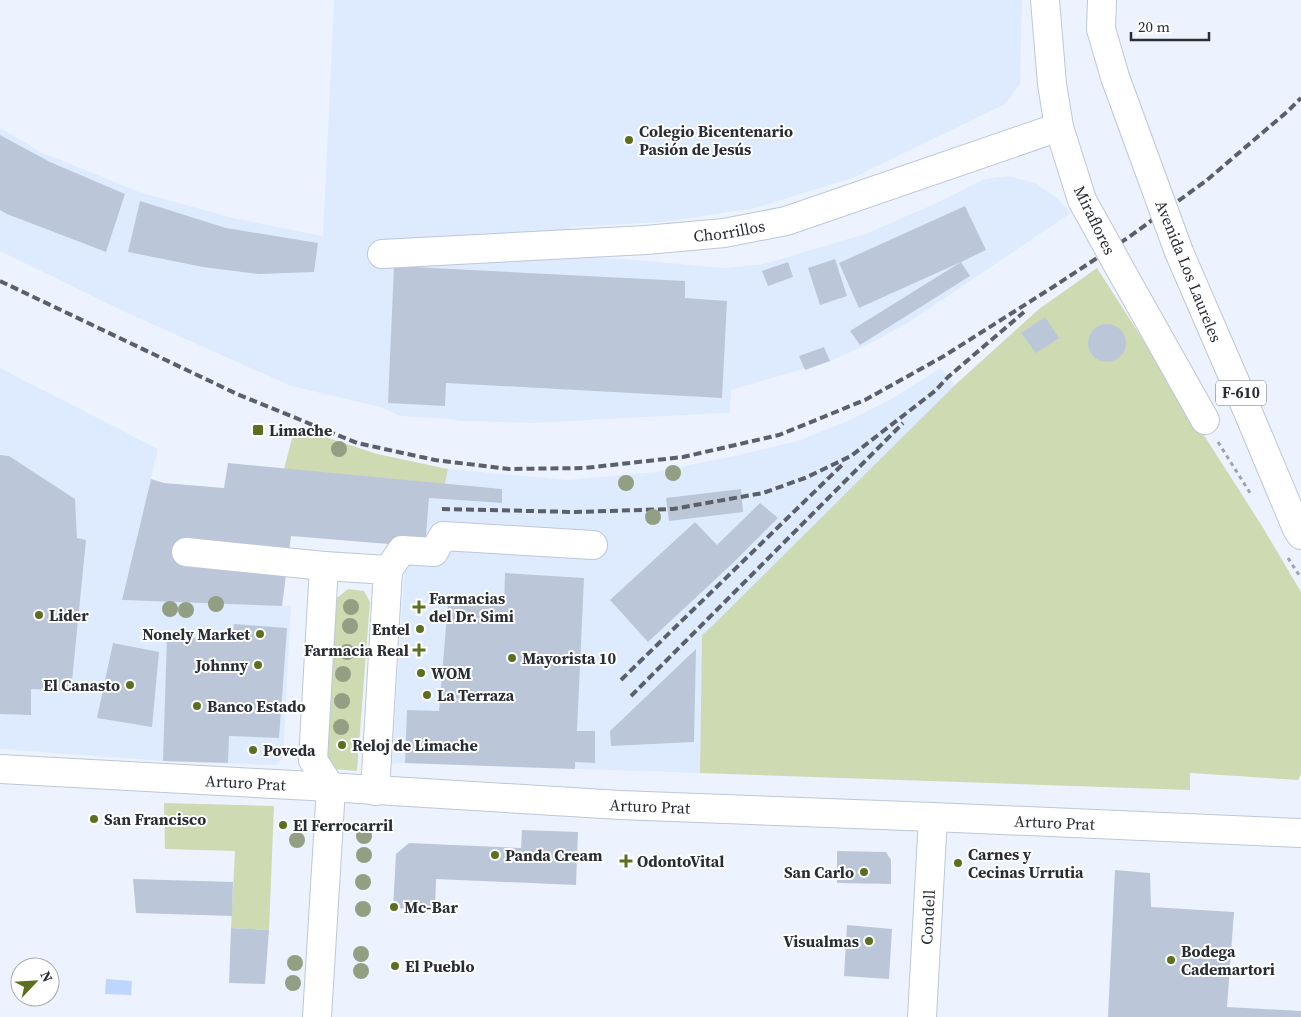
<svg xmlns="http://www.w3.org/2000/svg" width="1301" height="1017" viewBox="0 0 1301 1017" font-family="'Source Serif 4',serif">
<rect width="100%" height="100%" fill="#ecf3fe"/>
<!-- built -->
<path fill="#deebff" d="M 334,0 L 1022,0 L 1020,84 L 1005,104 L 855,177 L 756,208 L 664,222 L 570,227 L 569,244 L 571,256 L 624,259 L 724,268 L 764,264 L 865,234 L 941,201 L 984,179 L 1009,176 L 1037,184 L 1056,197 L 1071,213 L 906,324 L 867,345 L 830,361 L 731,390 L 730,413 L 624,418 L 536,423 L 460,421 L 451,419 L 400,416 L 380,407 L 291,386 L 123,311 L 0,251 L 0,128 L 43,153 L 142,193 L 233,218 L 323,236 Z
M 0,368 L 158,449 L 122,600 L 291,606 L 283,758 L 276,765 L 163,761 L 0,749 Z
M 941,368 L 955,385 L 712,626 L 702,635 L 700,773 L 405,763 L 392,764 L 405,559 L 425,547 L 429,498 L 502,503 L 502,489 L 445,484 L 448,469 L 568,480 L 655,472 L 734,456 L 798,441 L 852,419 L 893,398 Z"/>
<!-- green -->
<path fill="#cddab2" d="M 1097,268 L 1262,526 L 1301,592 L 1301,774 L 1298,780 L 1190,773 L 1190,790 L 700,773 L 702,635 L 712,626 L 955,385 L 1039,309 Z
M 295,427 L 377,454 L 448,469 L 445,484 L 284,469 Z
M 348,589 L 364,591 L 370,602 L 357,771 L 323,768 L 337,598 Z
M 164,803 L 274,806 L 269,930 L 231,928 L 235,851 L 165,849 Z"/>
<!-- water -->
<path fill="#bed6fb" d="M 106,979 L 132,981 L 131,995 L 105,994 Z"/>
<!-- building -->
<path fill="#bbc7d9" d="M 0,135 L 50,162 L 125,194 L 106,252 L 7,214 L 0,210 Z
M 140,201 L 226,228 L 318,243 L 314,272 L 259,274 L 203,267 L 128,252 Z
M 965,206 L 986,250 L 961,262 L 970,276 L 860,345 L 850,331 L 961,262 L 859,308 L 839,263 Z
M 835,259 L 847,296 L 820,305 L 808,268 Z
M 788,262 L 793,277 L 768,286 L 762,271 Z
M 394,266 L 685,281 L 685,298 L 727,301 L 722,398 L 446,383 L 445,406 L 388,403 Z
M 1045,317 L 1059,338 L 1036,353 L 1021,333 Z
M1088 343a19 19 0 1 1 38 0a19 19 0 1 1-38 0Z
M 824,347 L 830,361 L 805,370 L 799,356 Z
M 0,455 L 9,456 L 75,499 L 77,538 L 86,540 L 71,691 L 31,689 L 31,715 L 0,714 Z
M 228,463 L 502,489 L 502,503 L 429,498 L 425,547 L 291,536 L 282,606 L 122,600 L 151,479 L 164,483 L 224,488 Z
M 741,489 L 743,512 L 669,521 L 666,498 Z
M 760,503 L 778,518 L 733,563 L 648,642 L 610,600 L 695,522 L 717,545 Z
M 505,573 L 584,578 L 577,731 L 595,731 L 595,763 L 575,762 L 575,769 L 405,763 L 407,710 L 439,711 L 448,602 L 504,606 Z
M 234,624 L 287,628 L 279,738 L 229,736 L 228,763 L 163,761 L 167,637 L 232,639 Z
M 113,643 L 159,652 L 152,727 L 97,718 Z
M 696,649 L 694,742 L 611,746 L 610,731 Z
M 522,830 L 578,832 L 576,885 L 436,879 L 435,910 L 393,908 L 396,854 L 409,843 L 521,848 Z
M 837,851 L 886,852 L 891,860 L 891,884 L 837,883 Z
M 1115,870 L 1150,873 L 1151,907 L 1234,912 L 1227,1007 L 1301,1011 L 1301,1017 L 1108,1017 Z
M 133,879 L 233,882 L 232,916 L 136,913 Z
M 847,925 L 892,929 L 889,979 L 844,976 Z
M 231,928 L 269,930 L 265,984 L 229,983 Z"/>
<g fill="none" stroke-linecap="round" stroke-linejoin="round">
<!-- minor casing -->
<g stroke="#bcc7d9" stroke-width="30">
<g id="minor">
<path d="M 1045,0 L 1052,84 L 1059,127 L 1082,200"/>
<path id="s1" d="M 382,254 L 646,240 L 724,233 L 786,221 L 1059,127"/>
<path d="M 1124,276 L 1205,420"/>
<path d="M 186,552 L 324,566"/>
<path d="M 388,570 L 402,550 L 434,552 L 443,536 L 593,545"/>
<path id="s2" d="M 0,769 L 311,786 L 620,805 L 933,817 L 1301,833"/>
<path d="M 317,1017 L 331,788 L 313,760 L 324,566 L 388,570 L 375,791"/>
<path id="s3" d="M 922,1017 L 933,817"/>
</g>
</g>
<!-- major casing -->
<g stroke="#bcc7d9" stroke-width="30">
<path id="major" d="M 1102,0 L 1101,29 L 1115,77
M 1179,252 L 1240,393 L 1297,529 L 1301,535"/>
</g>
<!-- path -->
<path stroke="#9ea4ad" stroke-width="3" stroke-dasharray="4 4" stroke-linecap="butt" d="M 1218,442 L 1252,496
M 1288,558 L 1301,578"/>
<!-- minor -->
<use href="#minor" stroke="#fff" stroke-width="28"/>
<!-- major -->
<use href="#major" stroke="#fff" stroke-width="28"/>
<!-- rail -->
<path stroke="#5b6068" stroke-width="4" stroke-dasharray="8 4" stroke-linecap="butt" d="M 0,281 L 237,394 L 357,443 L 435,460 L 509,469 L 585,468 L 683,457 L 779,435 L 865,400 L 944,356 L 1053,287 L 1129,237 L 1207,180 L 1288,111 L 1301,98
M 442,509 L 575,512 L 673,509 L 763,493 L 805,478 L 851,456 L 935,391 L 948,377 L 1024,312
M 621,680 L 843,464
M 631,696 L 903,423"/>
<!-- minor-bridge casing -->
<g stroke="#bcc7d9" stroke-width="30" stroke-linecap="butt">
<path id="minor-bridge" d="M 1082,200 L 1124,276"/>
</g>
<!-- major-bridge casing -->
<g stroke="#bcc7d9" stroke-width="30" stroke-linecap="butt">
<path id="major-bridge" d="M 1115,77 L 1179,252"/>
</g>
<!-- minor-bridge -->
<use href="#minor-bridge" stroke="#fff" stroke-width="28"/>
<!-- major-bridge -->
<use href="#major-bridge" stroke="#fff" stroke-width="28"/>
</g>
<!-- trees -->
<g fill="#939f83">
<circle cx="339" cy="449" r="8"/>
<circle cx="673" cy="473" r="8"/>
<circle cx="626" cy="483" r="8"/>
<circle cx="653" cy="517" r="8"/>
<circle cx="216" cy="604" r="8"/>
<circle cx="351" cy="607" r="8"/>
<circle cx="170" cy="609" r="8"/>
<circle cx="186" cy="610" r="8"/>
<circle cx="350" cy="626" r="8"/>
<circle cx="347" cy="652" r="8"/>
<circle cx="343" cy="674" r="8"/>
<circle cx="342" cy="701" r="8"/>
<circle cx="341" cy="727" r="8"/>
<circle cx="364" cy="836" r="8"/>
<circle cx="297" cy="840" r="8"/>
<circle cx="364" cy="855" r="8"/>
<circle cx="363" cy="882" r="8"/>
<circle cx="363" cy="909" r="8"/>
<circle cx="361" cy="954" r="8"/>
<circle cx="295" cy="963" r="8"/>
<circle cx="361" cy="971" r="8"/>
<circle cx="293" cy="983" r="8"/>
</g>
<!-- markers -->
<g fill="#5b6f1e" stroke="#fff" stroke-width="2">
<circle cx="629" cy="140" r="5"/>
<rect x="252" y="424" width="12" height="12" rx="2.5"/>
<path d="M416.5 599.5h5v5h5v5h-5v5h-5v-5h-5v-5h5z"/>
<circle cx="39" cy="615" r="5"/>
<circle cx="420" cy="629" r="5"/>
<circle cx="260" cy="634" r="5"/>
<path d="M416.5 642.5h5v5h5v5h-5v5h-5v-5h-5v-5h5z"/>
<circle cx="512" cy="658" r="5"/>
<circle cx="258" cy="665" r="5"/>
<circle cx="421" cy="673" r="5"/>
<circle cx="130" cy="685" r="5"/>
<circle cx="427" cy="695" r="5"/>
<circle cx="197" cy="706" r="5"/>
<circle cx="342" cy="745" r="5"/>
<circle cx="253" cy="750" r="5"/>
<circle cx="94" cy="819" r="5"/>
<circle cx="283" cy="825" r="5"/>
<circle cx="495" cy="855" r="5"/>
<path d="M623.5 853.5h5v5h5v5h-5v5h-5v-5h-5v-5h5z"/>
<circle cx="958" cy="863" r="5"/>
<circle cx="864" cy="872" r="5"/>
<circle cx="394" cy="907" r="5"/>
<circle cx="869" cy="941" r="5"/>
<circle cx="1171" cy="960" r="5"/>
<circle cx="395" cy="966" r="5"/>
</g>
<g text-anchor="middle" stroke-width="4" stroke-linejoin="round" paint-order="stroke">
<!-- shield labels -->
<rect fill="#fff" stroke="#696c71" stroke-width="1" x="1216" y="380.5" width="50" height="25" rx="4"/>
<g font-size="15" font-weight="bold" fill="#292d34">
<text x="1241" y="398">F-610</text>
</g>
<!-- poi labels -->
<g font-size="16" font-weight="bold" fill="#292d34" stroke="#fff" text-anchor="start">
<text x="639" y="137">Colegio Bicentenario<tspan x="639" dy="18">Pasión de Jesús</tspan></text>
<text x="269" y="436">Limache</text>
<text x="429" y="604">Farmacias<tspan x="429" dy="18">del Dr. Simi</tspan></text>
<text x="49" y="621">Lider</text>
<text x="410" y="635" text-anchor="end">Entel</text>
<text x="250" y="640" text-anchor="end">Nonely Market</text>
<text x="409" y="656" text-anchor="end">Farmacia Real</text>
<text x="522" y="664">Mayorista 10</text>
<text x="248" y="671" text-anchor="end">Johnny</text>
<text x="431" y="679">WOM</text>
<text x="120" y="691" text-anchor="end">El Canasto</text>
<text x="437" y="701">La Terraza</text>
<text x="207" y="712">Banco Estado</text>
<text x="352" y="751">Reloj de Limache</text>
<text x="263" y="756">Poveda</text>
<text x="104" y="825">San Francisco</text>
<text x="293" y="831">El Ferrocarril</text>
<text x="968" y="860">Carnes y<tspan x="968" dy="18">Cecinas Urrutia</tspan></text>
<text x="505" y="861">Panda Cream</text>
<text x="637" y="867">OdontoVital</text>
<text x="854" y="878" text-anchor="end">San Carlo</text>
<text x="404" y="913">Mc-Bar</text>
<text x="859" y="947" text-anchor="end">Visualmas</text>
<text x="1181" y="957">Bodega<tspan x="1181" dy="18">Cademartori</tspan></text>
<text x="405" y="972">El Pueblo</text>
</g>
<!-- street labels -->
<g font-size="16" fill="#292d34" stroke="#fff">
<text transform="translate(1095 220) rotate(64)" y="6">Miraflores</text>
<text dy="6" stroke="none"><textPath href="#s1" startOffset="348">Chorrillos</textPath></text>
<text transform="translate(1189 271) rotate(68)" y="6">Avenida Los Laureles</text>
<text dy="6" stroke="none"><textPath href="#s2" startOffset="246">Arturo Prat</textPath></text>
<text dy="6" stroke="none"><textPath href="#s2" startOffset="651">Arturo Prat</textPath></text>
<text dy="6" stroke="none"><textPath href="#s2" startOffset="1056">Arturo Prat</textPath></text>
<text dy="6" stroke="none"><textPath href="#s3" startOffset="100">Condell</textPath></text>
</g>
</g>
<!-- north arrow -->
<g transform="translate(35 982) rotate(65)"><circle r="24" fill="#ffffff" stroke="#a9abae"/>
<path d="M0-4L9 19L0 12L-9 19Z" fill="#5b6f1e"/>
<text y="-8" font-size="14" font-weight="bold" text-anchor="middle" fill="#292d34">N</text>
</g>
<!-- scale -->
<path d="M1131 32v8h78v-8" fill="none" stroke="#292d34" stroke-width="2.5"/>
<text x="1138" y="32" font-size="15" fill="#292d34" stroke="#ffffff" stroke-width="4" paint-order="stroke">20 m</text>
</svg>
